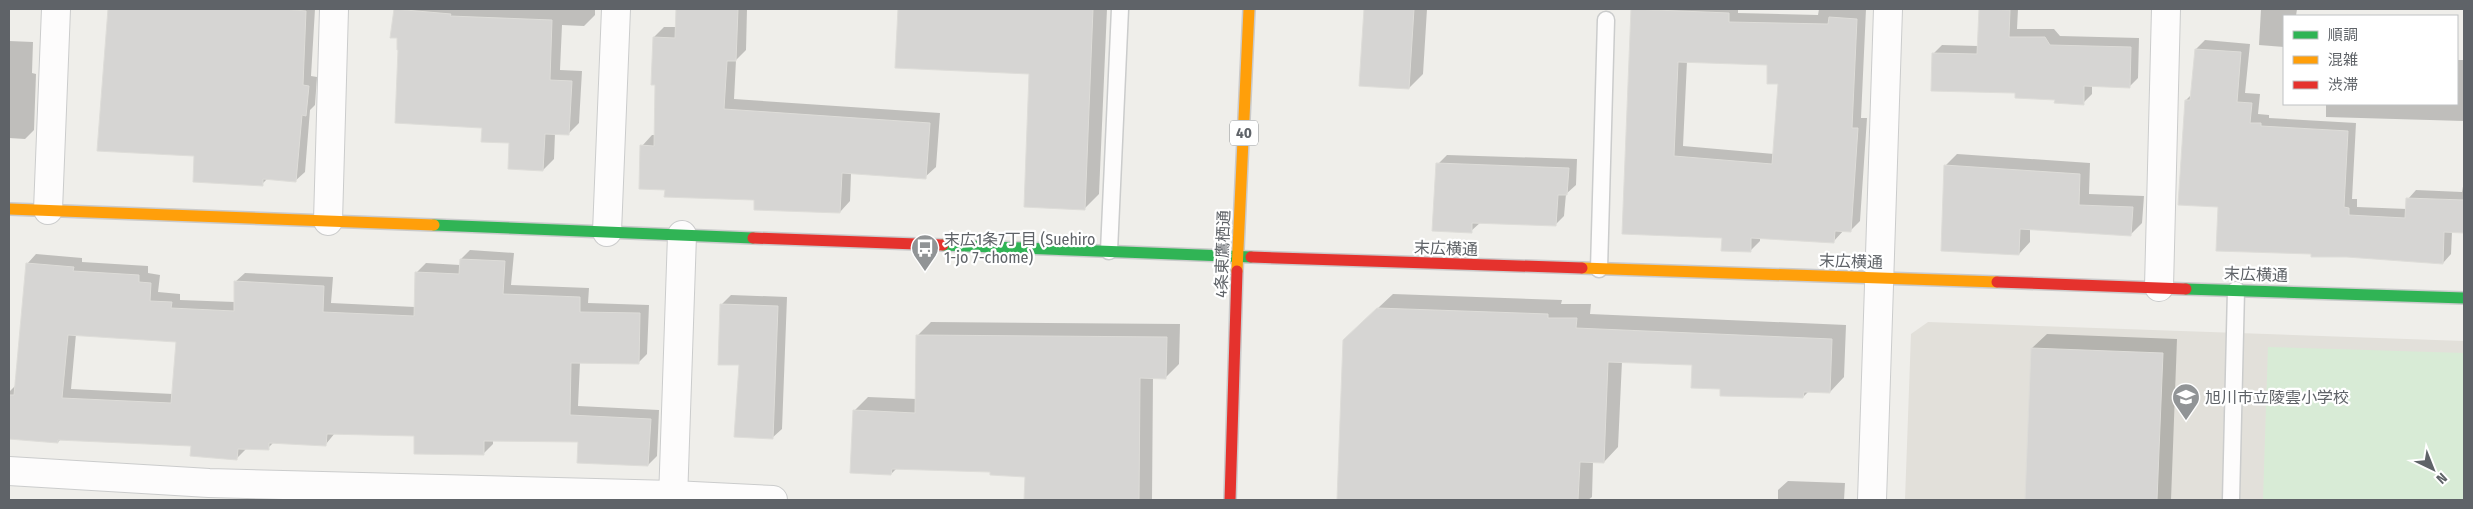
<svg xmlns="http://www.w3.org/2000/svg" width="2473" height="509" viewBox="0 0 2473 509" font-family="'Fira Sans Condensed','Noto Sans JP',sans-serif">
<rect width="100%" height="100%" fill="#efeeea"/>
<!-- education -->
<path fill="#e2e0da" d="M 1928,322 L 2464,341 L 2464,500 L 1905,500 L 1911,334 Z"/>
<!-- green -->
<path fill="#d8ebd6" d="M 2268,347 L 2464,353 L 2464,500 L 2263,500 Z"/>
<!-- shadow -->
<path fill="#0003" fill-rule="evenodd" d="M 109,9 L 315,9 L 311,76 L 317,77 L 315,105 L 310,110 L 305,172 L 295,181 L 268,178 L 262,184 L 196,155 L 105,86 Z
M 396,9 L 595,9 L 595,15 L 584,26 L 562,25 L 560,70 L 582,71 L 579,123 L 568,134 L 555,133 L 554,159 L 543,170 L 510,142 L 483,127 L 400,49 Z
M 678,9 L 747,9 L 746,50 L 736,60 L 734,99 L 940,113 L 936,167 L 925,177 L 851,173 L 850,201 L 840,212 L 666,188 L 642,146 L 652,135 L 656,135 L 654,37 L 664,27 L 677,27 Z
M 899,9 L 1107,9 L 1099,194 L 1084,209 L 1031,73 L 897,67 Z
M 1365,9 L 1427,9 L 1423,74 L 1409,88 L 1360,85 Z
M 1632,9 L 1738,9 L 1738,13 L 1818,15 L 1819,9 L 1866,9 L 1861,118 L 1867,118 L 1860,221 L 1850,231 L 1844,230 L 1833,242 L 1760,238 L 1760,241 L 1750,251 L 1723,237 L 1623,233 ZM 1687,61 L 1769,64 L 1779,83 L 1774,154 L 1683,146 Z
M 1981,9 L 2018,9 L 2017,29 L 2054,29 L 2060,36 L 2139,38 L 2138,78 L 2129,87 L 2092,85 L 2092,94 L 2083,103 L 2016,91 L 1933,54 L 1942,45 L 1978,46 Z
M 2261,9 L 2297,9 L 2296,16 L 2284,16 L 2284,47 L 2259,45 Z
M 2205,40 L 2250,44 L 2245,93 L 2260,94 L 2258,114 L 2269,115 L 2269,118 L 2356,123 L 2352,199 L 2357,199 L 2357,207 L 2407,209 L 2408,199 L 2416,190 L 2462,192 L 2464,181 L 2464,232 L 2452,231 L 2451,254 L 2443,263 L 2312,253 L 2219,206 L 2186,100 L 2192,94 L 2196,49 Z
M 9,41 L 33,42 L 32,73 L 36,74 L 34,130 L 25,139 L 9,138 Z
M 2457,60 L 2464,60 L 2464,121 L 2326,117 L 2326,104 L 2457,104 Z
M 1957,154 L 2090,163 L 2089,194 L 2144,196 L 2142,223 L 2131,234 L 2030,228 L 2030,242 L 2019,254 L 1946,165 Z
M 1447,155 L 1577,159 L 1576,185 L 1566,194 L 1564,216 L 1555,225 L 1481,222 L 1471,231 L 1438,164 Z
M 470,250 L 514,253 L 511,285 L 589,288 L 588,303 L 649,305 L 647,354 L 638,363 L 580,362 L 578,406 L 659,410 L 657,456 L 648,465 L 579,441 L 493,440 L 493,444 L 484,453 L 416,435 L 335,433 L 326,444 L 274,442 L 268,448 L 246,449 L 237,458 L 192,445 L 61,439 L 58,442 L 9,437 L 9,392 L 15,386 L 27,264 L 36,254 L 82,258 L 82,262 L 148,266 L 148,273 L 160,275 L 158,292 L 180,294 L 180,300 L 235,302 L 235,282 L 245,273 L 333,277 L 331,303 L 415,307 L 416,273 L 426,263 L 460,265 L 461,259 ZM 76,334 L 178,340 L 173,394 L 71,389 Z
M 1393,294 L 1562,300 L 1561,304 L 1591,304 L 1590,314 L 1846,325 L 1844,377 L 1830,392 L 1809,391 L 1803,397 L 1721,388 L 1693,364 L 1622,361 L 1618,447 L 1604,462 L 1593,461 L 1592,497 L 1588,500 L 1338,500 L 1344,340 Z
M 731,295 L 787,297 L 782,429 L 772,438 L 740,364 L 721,305 Z
M 931,322 L 1180,324 L 1179,364 L 1166,377 L 1153,377 L 1152,500 L 1026,500 L 1026,476 L 992,471 L 897,468 L 891,474 L 854,411 L 868,397 L 917,399 L 917,336 Z
M 2047,334 L 2177,339 L 2171,500 L 2026,500 L 2032,348 Z
M 1788,481 L 1845,483 L 1844,500 L 1778,500 L 1778,490 Z"/>
<!-- building -->
<path fill="#d6d5d3" stroke="#deddd9" fill-rule="evenodd" d="M 108,9 L 283,9 L 306,11 L 303,85 L 309,86 L 306,116 L 302,115 L 296,182 L 263,179 L 263,186 L 193,182 L 194,156 L 97,151 Z
M 394,9 L 451,14 L 450,16 L 552,20 L 550,80 L 572,81 L 569,135 L 545,134 L 543,171 L 508,169 L 509,143 L 481,142 L 482,128 L 395,123 L 398,50 L 397,50 L 397,38 L 390,38 Z
M 676,9 L 738,9 L 736,61 L 727,61 L 724,109 L 930,123 L 926,179 L 842,173 L 840,213 L 754,210 L 754,200 L 664,197 L 665,190 L 639,189 L 640,145 L 654,146 L 655,85 L 651,85 L 653,37 L 675,38 Z
M 898,9 L 1093,9 L 1085,210 L 1024,207 L 1029,74 L 895,68 Z
M 1364,9 L 1414,9 L 1409,89 L 1359,86 Z
M 1631,9 L 1729,13 L 1729,22 L 1828,24 L 1829,17 L 1857,19 L 1852,128 L 1858,128 L 1851,232 L 1835,231 L 1834,243 L 1751,238 L 1751,252 L 1721,251 L 1722,238 L 1622,234 ZM 1678,62 L 1767,65 L 1767,84 L 1778,84 L 1772,164 L 1674,156 Z
M 1979,9 L 2010,10 L 2009,37 L 2045,37 L 2050,45 L 2131,47 L 2130,88 L 2084,86 L 2084,105 L 2054,103 L 2055,100 L 2015,98 L 2015,93 L 1931,91 L 1932,53 L 1977,54 Z
M 2195,49 L 2241,52 L 2237,102 L 2252,103 L 2250,123 L 2261,123 L 2261,126 L 2348,131 L 2344,207 L 2349,208 L 2349,215 L 2405,218 L 2406,198 L 2464,200 L 2464,233 L 2444,232 L 2443,264 L 2347,257 L 2311,257 L 2311,254 L 2216,251 L 2218,207 L 2178,205 L 2185,100 L 2190,100 Z
M 1436,163 L 1569,168 L 1567,195 L 1558,195 L 1556,226 L 1472,223 L 1472,233 L 1432,231 Z
M 1944,165 L 2080,174 L 2079,205 L 2133,207 L 2131,236 L 2020,229 L 2019,255 L 1941,251 Z
M 460,259 L 505,261 L 503,294 L 580,297 L 580,312 L 640,313 L 639,364 L 571,363 L 570,415 L 651,419 L 648,466 L 577,463 L 578,442 L 484,441 L 484,455 L 414,454 L 414,436 L 327,434 L 326,446 L 269,443 L 269,450 L 238,449 L 237,460 L 190,456 L 191,446 L 58,440 L 58,443 L 9,439 L 9,395 L 14,395 L 26,263 L 74,267 L 73,271 L 139,275 L 139,282 L 151,283 L 150,301 L 172,302 L 171,308 L 234,311 L 234,281 L 324,286 L 323,312 L 414,316 L 415,272 L 459,274 ZM 68,335 L 176,342 L 171,403 L 62,398 Z
M 720,304 L 778,306 L 773,439 L 734,437 L 739,365 L 718,365 Z
M 1377,308 L 1548,314 L 1548,318 L 1577,318 L 1576,328 L 1832,339 L 1830,393 L 1804,392 L 1803,398 L 1720,396 L 1720,389 L 1691,388 L 1692,365 L 1608,362 L 1604,463 L 1580,462 L 1578,500 L 1337,500 L 1343,340 Z
M 916,335 L 1167,337 L 1166,379 L 1140,378 L 1139,500 L 1024,500 L 1025,477 L 990,475 L 990,472 L 892,469 L 891,475 L 850,473 L 853,410 L 915,413 Z
M 2031,348 L 2163,353 L 2157,500 L 2025,500 Z"/>
<g fill="none" stroke-linecap="round" stroke-linejoin="round">
<!-- lane casing -->
<g stroke="#cbcccc" stroke-width="19">
<path id="lane" d="M 1109,251 L 1120,9
M 1599,269 L 1606,20
M 2231,500 L 2236,290"/>
</g>
<!-- street casing -->
<g stroke="#cbcccc" stroke-width="30">
<path id="street" d="M 48,210 L 56,9
M 328,221 L 334,9
M 607,232 L 616,9
M 2159,287 L 2166,9
M 9,471 L 209,483 L 673,495 L 773,500
M 673,500 L 682,235
M 1872,500 L 1888,9"/>
</g>
<!-- fast casing -->
<g stroke="#cacacb" stroke-width="14">
<path id="fast" d="M 434,225 L 753,238
M 943,245 L 1251,257
M 2186,289 L 2464,298"/>
</g>
<!-- slow casing -->
<g stroke="#cacacb" stroke-width="14">
<path id="slow" d="M 9,209 L 434,225
M 1582,268 L 1997,282
M 1237,271 L 1249,9"/>
</g>
<!-- jam casing -->
<g stroke="#cacacb" stroke-width="14">
<path id="jam" d="M 753,238 L 943,245
M 1251,257 L 1582,268
M 1997,282 L 2186,289
M 1230,500 L 1237,271"/>
</g>
<!-- lane -->
<use href="#lane" stroke="#fdfcfc" stroke-width="16"/>
<!-- street -->
<use href="#street" stroke="#fdfcfc" stroke-width="28"/>
<!-- fast -->
<use href="#fast" stroke="#30b455" stroke-width="11"/>
<!-- slow -->
<use href="#slow" stroke="#ff9f0a" stroke-width="11"/>
<!-- jam -->
<use href="#jam" stroke="#e5322d" stroke-width="11"/>
</g>
<!-- icons -->
<defs>
<g id="bus-pin" transform="scale(1.4375)"><path d="M0 17L-7.5 6A9.5 9.5 0 1 1 7.5 6Z" fill="#919496" stroke="#fff"/><path d="M-5-6H5V4H4V6H2V4H-2V6H-4V4H-5ZM-3.5-4V0h7V-4ZM-3.5 1.2v1.5H-2V1.2ZM2 1.2v1.5H3.5V1.2Z" fill="#fff"/></g>
<g id="school-pin" transform="scale(1.4375)"><path d="M0 17L-7.5 6A9.5 9.5 0 1 1 7.5 6Z" fill="#919496" stroke="#fff"/><path d="M0-5L7-2L0 1L-7-2ZM-4 1L0 2.5L4 1V4Q0 6-4 4Z" fill="#fff"/></g>
</defs>
<g fill-rule="evenodd">
<use href="#bus-pin" x="925" y="248"/>
<use href="#school-pin" x="2186" y="397"/>
</g>
<g text-anchor="middle" stroke-width="4.5" stroke-linejoin="round" paint-order="stroke">
<!-- shield labels -->
<rect fill="#fff" stroke="#8f9295" stroke-width="1" x="1230" y="120.5" width="28" height="25" rx="4"/>
<g font-size="15" font-weight="bold" fill="#5f6368">
<text x="1244" y="138">40</text>
</g>
<!-- poi labels -->
<g font-size="16" fill="#5f6368" stroke="#fff" text-anchor="start">
<text x="944" y="245">末広1条7丁目 (Suehiro<tspan x="944" dy="18">1-jo 7-chome)</tspan></text>
<text x="2205" y="403">旭川市立陵雲小学校</text>
</g>
<!-- street labels -->
<g font-size="16" fill="#5f6368" stroke="#fff">
<text transform="translate(1446 248) rotate(2)" y="6">末広横通</text>
<text transform="translate(1222 254) rotate(-88)" y="6">4条東鷹栖通</text>
<text transform="translate(1851 261) rotate(2)" y="6">末広横通</text>
<text transform="translate(2256 274) rotate(2)" y="6">末広横通</text>
</g>
</g>
<!-- border -->
<rect width="2473" height="509" fill="none" stroke="#5f6368" stroke-width="20"/>
<!-- legend -->
<rect x="2283" y="15" width="175" height="90" fill="#ffffff" stroke="#bfc1c3"/>
<rect x="2293" y="31" width="25" height="8" fill="#30b455" stroke="#bfc1c3"/>
<text x="2328" y="40" font-size="15" fill="#5f6368">順調</text>
<rect x="2293" y="56" width="25" height="8" fill="#ff9f0a" stroke="#bfc1c3"/>
<text x="2328" y="65" font-size="15" fill="#5f6368">混雑</text>
<rect x="2293" y="81" width="25" height="8" fill="#e5322d" stroke="#bfc1c3"/>
<text x="2328" y="90" font-size="15" fill="#5f6368">渋滞</text>
<!-- north arrow -->
<g transform="translate(2433 469) rotate(137)" stroke="#ffffff" stroke-width="4" paint-order="stroke">
<path d="M0-4L9 19L0 12L-9 19Z" fill="#5f6368"/>
<text y="-8" font-size="14" font-weight="bold" text-anchor="middle" fill="#5f6368">N</text>
</g>
</svg>
